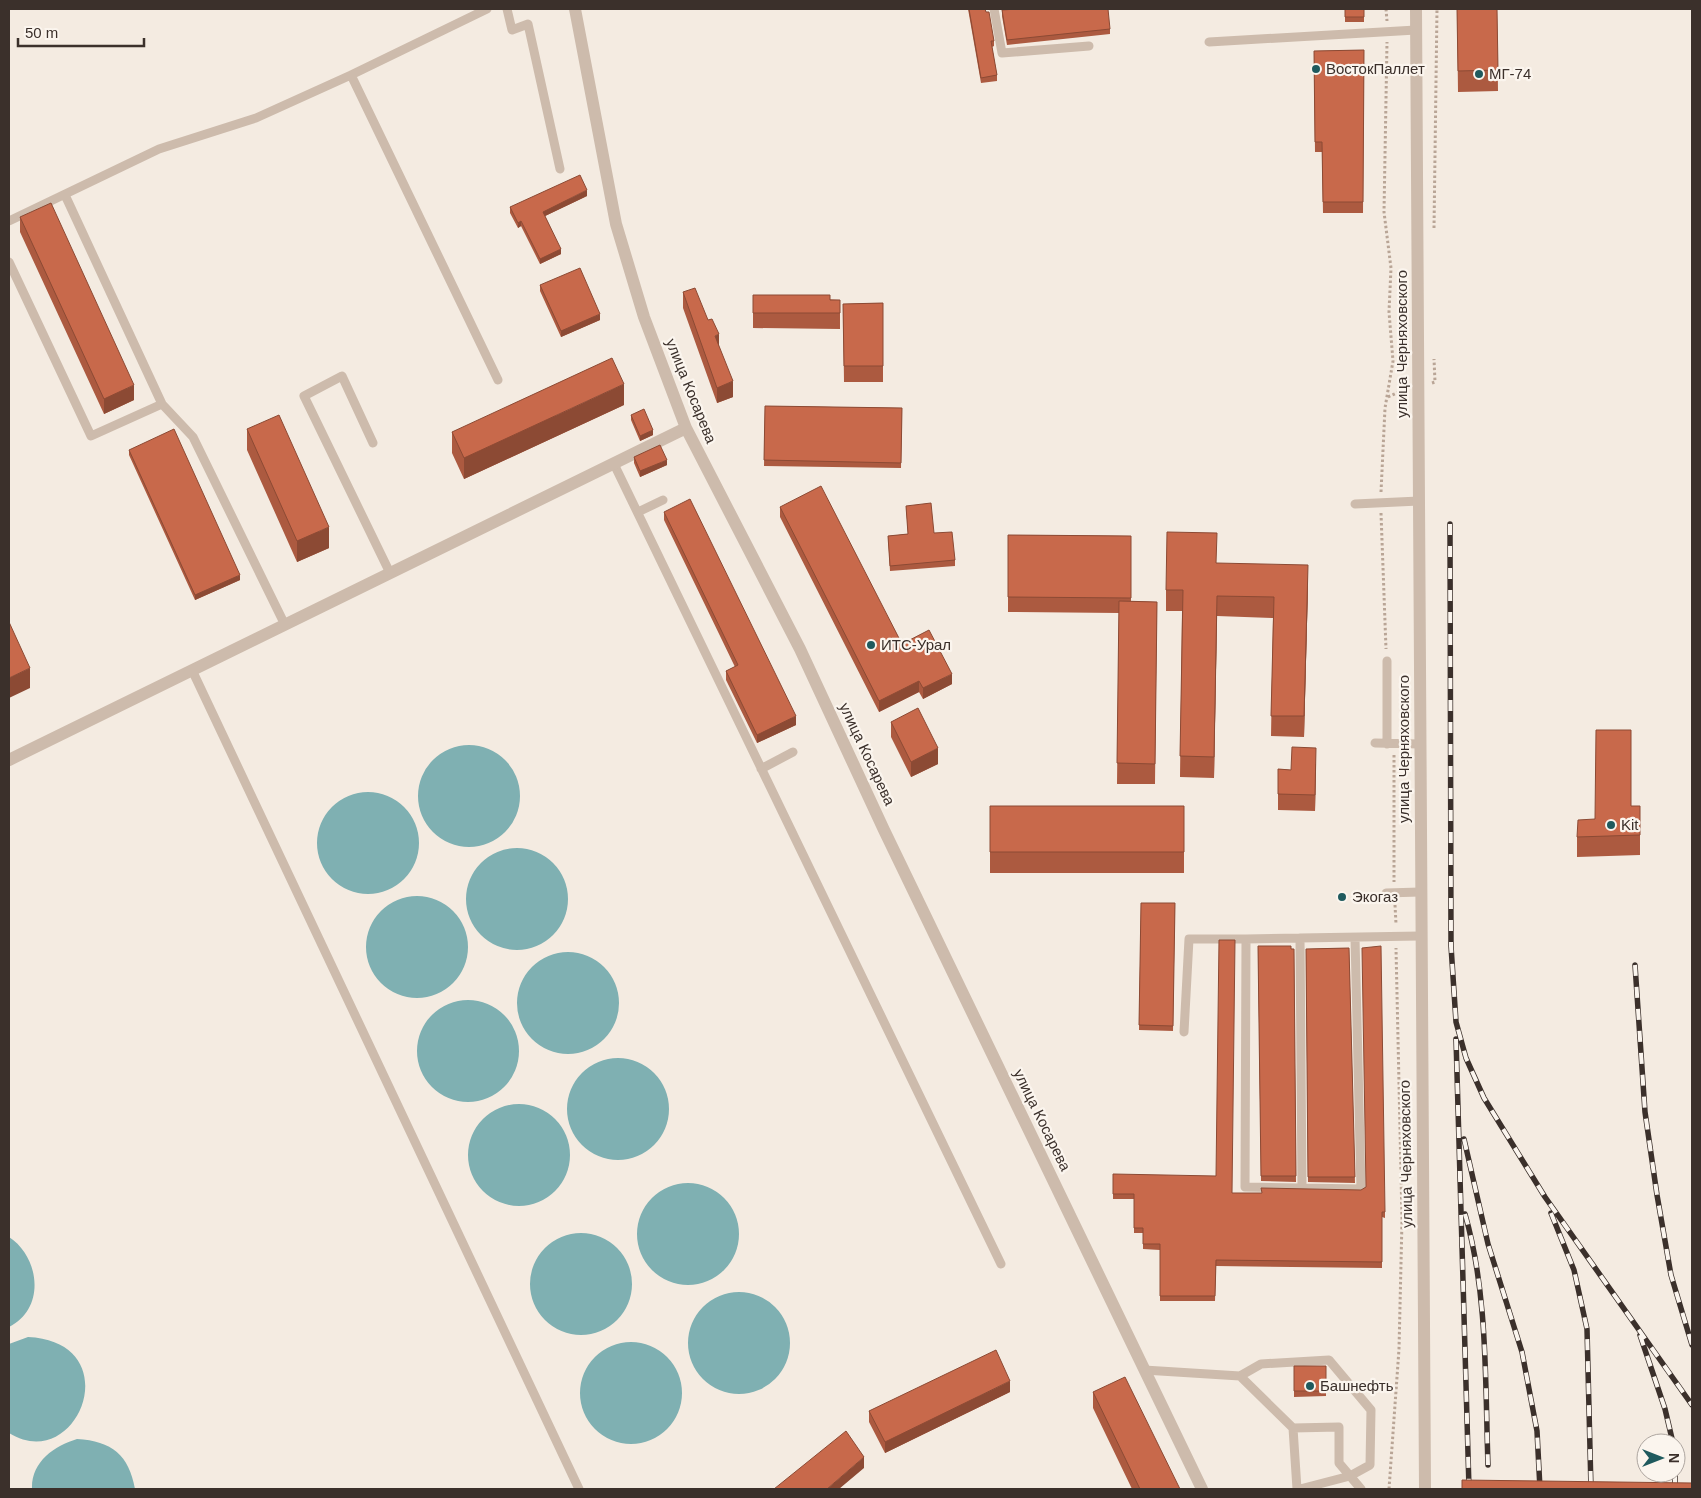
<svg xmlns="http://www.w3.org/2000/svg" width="1701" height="1498" viewBox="0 0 1701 1498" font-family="Helvetica,sans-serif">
<rect width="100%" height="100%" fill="#f4ebe1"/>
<!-- water -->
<path fill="#7fb0b2" d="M418 796a51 51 0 1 1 102 0a51 51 0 1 1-102 0Z
M317 843a51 51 0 1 1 102 0a51 51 0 1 1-102 0Z
M466 899a51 51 0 1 1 102 0a51 51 0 1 1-102 0Z
M366 947a51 51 0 1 1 102 0a51 51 0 1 1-102 0Z
M517 1003a51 51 0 1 1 102 0a51 51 0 1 1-102 0Z
M417 1051a51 51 0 1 1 102 0a51 51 0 1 1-102 0Z
M567 1109a51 51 0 1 1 102 0a51 51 0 1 1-102 0Z
M468 1155a51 51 0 1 1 102 0a51 51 0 1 1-102 0Z
M637 1234a51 51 0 1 1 102 0a51 51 0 1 1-102 0Z
M530 1284a51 51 0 1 1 102 0a51 51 0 1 1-102 0Z
M 9,1237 C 40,1257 46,1309 9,1327 Z
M688 1343a51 51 0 1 1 102 0a51 51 0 1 1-102 0Z
M 28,1337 C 130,1342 78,1476 9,1433 L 9,1344 Z
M580 1393a51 51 0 1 1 102 0a51 51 0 1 1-102 0Z
M 77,1439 C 112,1441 129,1455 135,1489 L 32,1489 C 31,1462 54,1446 77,1439 Z"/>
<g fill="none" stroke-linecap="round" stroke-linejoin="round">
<!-- path -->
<path stroke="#b9a596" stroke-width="3" stroke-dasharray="2.5 2.5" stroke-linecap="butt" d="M 1386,9 L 1387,21
M 1434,228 L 1437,9
M 1432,383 L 1435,382 L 1434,359
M 1388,397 L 1405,389
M 1381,492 L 1385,408 L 1393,361 L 1389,312 L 1391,268 L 1384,212 L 1387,42
M 1381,513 L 1386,649
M 1394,755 L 1394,882
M 1395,905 L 1396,924
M 1389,1489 L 1399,1349 L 1402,1220 L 1396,948"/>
<!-- lane -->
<path stroke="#cdbbac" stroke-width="9" d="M 507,9 L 512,30 L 528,24 L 560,169
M 994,9 L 1002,53 L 1089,46
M 1209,42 L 1416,30
M 351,75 L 487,9
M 65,195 L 162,404 L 193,437 L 285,625
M 9,221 L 159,149 L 256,118 L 351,75 L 498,380
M 9,262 L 91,436 L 162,404
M 373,443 L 342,376 L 304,396 L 390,573
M 614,464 L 1001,1264
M 1355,504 L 1419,501
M 638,512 L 663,500
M 1387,661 L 1387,744
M 192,670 L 579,1489
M 1375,743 L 1420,744
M 761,769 L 793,752
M 1386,893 L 1420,892
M 1300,938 L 1302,1188
M 1355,938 L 1361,1189 L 1245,1187 L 1246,939 L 1420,936
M 1184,1032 L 1189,939 L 1246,939
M 1144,1370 L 1240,1376 L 1293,1428 L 1339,1427 L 1339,1463 L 1361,1489
M 1240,1376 L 1261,1364 L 1329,1360 L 1371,1410 L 1370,1465 L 1350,1476 L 1300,1489
M 1293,1428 L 1297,1489"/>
<!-- street -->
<path stroke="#cdbbac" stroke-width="12" d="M 575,9 L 616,224 L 644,317 L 686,428 L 800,649 L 884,830 L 1202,1489
M 1416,9 L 1425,1489
M 9,760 L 686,428"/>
<!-- rail casing -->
<g stroke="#3b302b" stroke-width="5.5">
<path id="rail" d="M 1450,524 L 1451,946 L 1456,1022 L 1466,1058 L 1484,1098 L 1545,1197 L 1692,1405
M 1635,965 L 1645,1112 L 1657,1195 L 1671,1275 L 1692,1345
M 1456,1039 L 1469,1488
M 1464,1139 L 1488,1244 L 1522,1352 L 1537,1431 L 1540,1489
M 1551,1213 L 1574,1270 L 1587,1329 L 1591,1489
M 1465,1214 C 1488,1294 1485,1381 1488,1465
M 1640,1335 L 1665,1409 L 1673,1443
M 1675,1473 L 1675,1489"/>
</g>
<!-- rail -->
<use href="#rail" stroke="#fbf5ee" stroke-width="4" stroke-dasharray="11" stroke-linecap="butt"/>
</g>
<!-- wall -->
<path fill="#ac5a40" d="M 968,9 L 985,9 L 994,41 L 994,46 L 992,47 L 997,75 L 997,81 L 981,83 Z
M 1345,9 L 1364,9 L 1364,22 L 1345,22 Z
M 1457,9 L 1497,9 L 1498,91 L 1458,92 Z
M 1002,10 L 1110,29 L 1110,34 L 1007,45 L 1002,16 Z
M 1364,50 L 1363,213 L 1323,213 L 1322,152 L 1315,152 L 1314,51 Z
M 587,196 L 545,216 L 561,254 L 540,264 L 521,226 L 518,228 L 510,213 L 510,207 Z
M 20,217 L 134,400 L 104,414 L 20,232 Z
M 540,285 L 600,320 L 561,337 L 540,291 Z
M 683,292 L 733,397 L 717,403 L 683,308 Z
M 753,295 L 840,300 L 840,329 L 753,328 Z
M 883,303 L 883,382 L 844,382 L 843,304 Z
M 624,405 L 464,479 L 452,453 L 452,432 Z
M 765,406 L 902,408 L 901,468 L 764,466 Z
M 631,415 L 653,435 L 640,441 L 631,420 Z
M 247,429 L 329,548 L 297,562 L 247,450 Z
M 129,450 L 240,580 L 195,600 L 129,455 Z
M 634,457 L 667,465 L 640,477 L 634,463 Z
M 906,506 L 934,533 L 955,560 L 955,566 L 890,571 L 888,536 L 908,534 Z
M 780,507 L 902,644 L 952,684 L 923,699 L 919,692 L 879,712 L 780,517 Z
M 664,512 L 796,725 L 757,743 L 726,680 L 726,671 L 735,667 L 664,520 Z
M 1008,535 L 1131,536 L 1131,601 L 1157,602 L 1155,784 L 1117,784 L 1119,613 L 1008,612 Z
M 1216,563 L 1308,586 L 1304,737 L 1271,736 L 1273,618 L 1217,616 L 1214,778 L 1180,777 L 1182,611 L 1166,611 L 1166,590 Z
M 891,722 L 938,764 L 911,777 L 891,737 Z
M 1316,764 L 1315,811 L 1278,810 L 1278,769 L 1291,770 Z
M 990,806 L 1184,806 L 1184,873 L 990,873 Z
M 1631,806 L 1640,806 L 1640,855 L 1577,857 L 1577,837 L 1595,819 Z
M 1141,903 L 1175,903 L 1173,1031 L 1139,1030 Z
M 1258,946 L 1294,949 L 1296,1182 L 1261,1181 Z
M 1349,948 L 1355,1183 L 1308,1182 L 1306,949 Z
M 1113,1174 L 1232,1193 L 1385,1212 L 1385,1218 L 1382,1217 L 1382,1268 L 1216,1266 L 1215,1301 L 1160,1301 L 1160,1250 L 1143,1249 L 1143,1233 L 1134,1233 L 1134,1199 L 1113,1199 Z
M 1294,1366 L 1326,1366 L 1326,1396 L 1294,1397 Z
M 1010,1392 L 885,1453 L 869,1422 L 869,1411 Z
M 1093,1392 L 1180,1489 L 1132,1489 L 1093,1408 Z"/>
<!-- shaded-wall -->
<path fill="#8c4a34" d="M 587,190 L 587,196 L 543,217 L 543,212 Z
M 521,221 L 521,226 L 518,228 L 518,223 Z
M 561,249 L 561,254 L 540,264 L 540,259 Z
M 600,314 L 600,320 L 561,337 L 561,331 Z
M 719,334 L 719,350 L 715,336 Z
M 733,381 L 733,397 L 717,403 L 717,388 Z
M 624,384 L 624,405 L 464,479 L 464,458 Z
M 134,385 L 134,400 L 104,414 L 104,399 Z
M 653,430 L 653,435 L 640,441 L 640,436 Z
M 667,460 L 667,465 L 640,477 L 640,471 Z
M 329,527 L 329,548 L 297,562 L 297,541 Z
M 1308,565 L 1308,586 L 1304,737 L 1304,716 Z
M 240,575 L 240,580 L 195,600 L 195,595 Z
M 1217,596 L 1217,616 L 1214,778 L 1214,757 Z
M 30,668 L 30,688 L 9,698 L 9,678 Z
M 952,674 L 952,684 L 923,699 L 923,688 Z
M 919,681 L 919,692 L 879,712 L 879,701 Z
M 796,716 L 796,725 L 757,743 L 757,735 Z
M 938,748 L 938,764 L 911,777 L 911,762 Z
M 1316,748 L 1316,764 L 1315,811 L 1315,795 Z
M 1010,1381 L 1010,1392 L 885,1453 L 885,1442 Z
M 864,1457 L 864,1468 L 839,1489 L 827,1489 Z"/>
<!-- building -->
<path fill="#c8694b" stroke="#8c4a34" d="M 969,9 L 985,9 L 986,12 L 989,12 L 994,41 L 991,41 L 997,75 L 981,78 Z
M 1016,9 L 1108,9 L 1110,29 L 1007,40 L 1002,10 Z
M 1345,9 L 1364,9 L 1364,17 L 1345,17 Z
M 1457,9 L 1497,9 L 1498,70 L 1458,71 Z
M 1364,50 L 1363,202 L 1323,202 L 1322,142 L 1315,142 L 1314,51 Z
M 580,175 L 587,190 L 543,212 L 561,249 L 540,259 L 521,221 L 518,223 L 510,207 Z
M 51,203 L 134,385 L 104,399 L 20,217 Z
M 580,268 L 600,314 L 561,331 L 540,285 Z
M 695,288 L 708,320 L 712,319 L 719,334 L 715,336 L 733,381 L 717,388 L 683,292 Z
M 753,295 L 830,295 L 830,300 L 840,300 L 840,313 L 753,313 Z
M 883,303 L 883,366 L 844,366 L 843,304 Z
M 612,358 L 624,384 L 464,458 L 452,432 Z
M 765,406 L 902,408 L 901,463 L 764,460 Z
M 644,409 L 653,430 L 640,436 L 631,415 Z
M 279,415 L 329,527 L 297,541 L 247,429 Z
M 174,429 L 240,575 L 195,595 L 129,450 Z
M 660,445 L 667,460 L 640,471 L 634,457 Z
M 821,486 L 902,644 L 929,630 L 952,674 L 923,688 L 919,681 L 879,701 L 780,507 Z
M 690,499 L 796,716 L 757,735 L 726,671 L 738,665 L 664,512 Z
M 931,503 L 934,533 L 952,532 L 955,560 L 890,566 L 888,536 L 908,534 L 906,506 Z
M 1167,532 L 1217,533 L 1216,563 L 1308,565 L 1304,716 L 1271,716 L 1274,597 L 1217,596 L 1214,757 L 1180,756 L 1183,590 L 1166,590 Z
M 1008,535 L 1131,536 L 1131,598 L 1008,597 Z
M 1119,601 L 1157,602 L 1155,764 L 1117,763 Z
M 9,622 L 30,668 L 9,678 Z
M 918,708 L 938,748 L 911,762 L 891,722 Z
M 1596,730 L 1631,730 L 1631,806 L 1640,806 L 1640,835 L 1577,837 L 1578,820 L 1595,819 Z
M 1292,747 L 1316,748 L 1315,795 L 1278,794 L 1278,769 L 1291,770 Z
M 990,806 L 1184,806 L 1184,852 L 990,852 Z
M 1141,903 L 1175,903 L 1173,1026 L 1139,1025 Z
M 1219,940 L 1235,940 L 1232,1193 L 1262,1193 L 1261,1188 L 1361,1190 L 1366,1187 L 1362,948 L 1381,946 L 1385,1212 L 1382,1212 L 1382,1262 L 1216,1260 L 1215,1296 L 1160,1296 L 1160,1244 L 1143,1244 L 1143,1228 L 1134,1228 L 1134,1194 L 1113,1194 L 1113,1174 L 1216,1176 Z
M 1258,946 L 1291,946 L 1291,949 L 1294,949 L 1296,1176 L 1261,1176 Z
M 1349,948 L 1355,1177 L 1308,1177 L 1306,949 Z
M 996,1350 L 1010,1381 L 885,1442 L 869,1411 Z
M 1294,1366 L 1326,1366 L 1326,1391 L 1294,1391 Z
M 1125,1377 L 1180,1489 L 1140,1489 L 1093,1392 Z
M 846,1431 L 864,1457 L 827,1489 L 774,1489 Z
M 1462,1480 L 1692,1483 L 1692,1489 L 1462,1489 Z"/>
<!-- markers -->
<g fill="#1f5a5e" stroke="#fbf5ee" stroke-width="2">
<circle cx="1316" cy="69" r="5"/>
<circle cx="1479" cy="74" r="5"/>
<circle cx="871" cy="645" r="5"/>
<circle cx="1611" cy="825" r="5"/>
<circle cx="1342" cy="897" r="5"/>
<circle cx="1310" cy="1386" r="5"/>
</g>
<g text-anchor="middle" stroke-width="4.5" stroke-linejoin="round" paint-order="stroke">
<!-- poi labels -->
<g font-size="15" fill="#3b302b" stroke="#fbf5ee" text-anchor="start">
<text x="1326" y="74">ВостокПаллет</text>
<text x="1489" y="79">МГ-74</text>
<text x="881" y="650">ИТС-Урал</text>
<text x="1621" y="830">Kit</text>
<text x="1352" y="902">Экогаз</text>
<text x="1320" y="1391">Башнефть</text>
</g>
<!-- street labels -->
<g font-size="15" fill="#3b302b" stroke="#fbf5ee">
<text transform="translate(1402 344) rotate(-90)" y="5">улица Черняховского</text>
<text transform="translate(691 391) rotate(68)" y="5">улица Косарева</text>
<text transform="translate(1404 749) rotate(-90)" y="5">улица Черняховского</text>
<text transform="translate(867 754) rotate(65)" y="5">улица Косарева</text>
<text transform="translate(1042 1120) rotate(64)" y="5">улица Косарева</text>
<text transform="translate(1406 1154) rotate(-91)" y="5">улица Черняховского</text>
</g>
</g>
<!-- border -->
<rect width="1701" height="1498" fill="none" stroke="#3b302b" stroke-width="20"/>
<!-- north arrow -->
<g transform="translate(1661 1458) rotate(90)"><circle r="24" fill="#fbf5ee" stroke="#aea6a0"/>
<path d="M0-4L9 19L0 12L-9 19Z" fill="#1f5a5e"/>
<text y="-8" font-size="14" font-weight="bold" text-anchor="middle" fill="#3b302b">N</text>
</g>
<!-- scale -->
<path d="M18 38v8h126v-8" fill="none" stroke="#3b302b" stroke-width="2.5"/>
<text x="25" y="38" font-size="15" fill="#3b302b" stroke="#fbf5ee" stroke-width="4" paint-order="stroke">50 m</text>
</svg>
